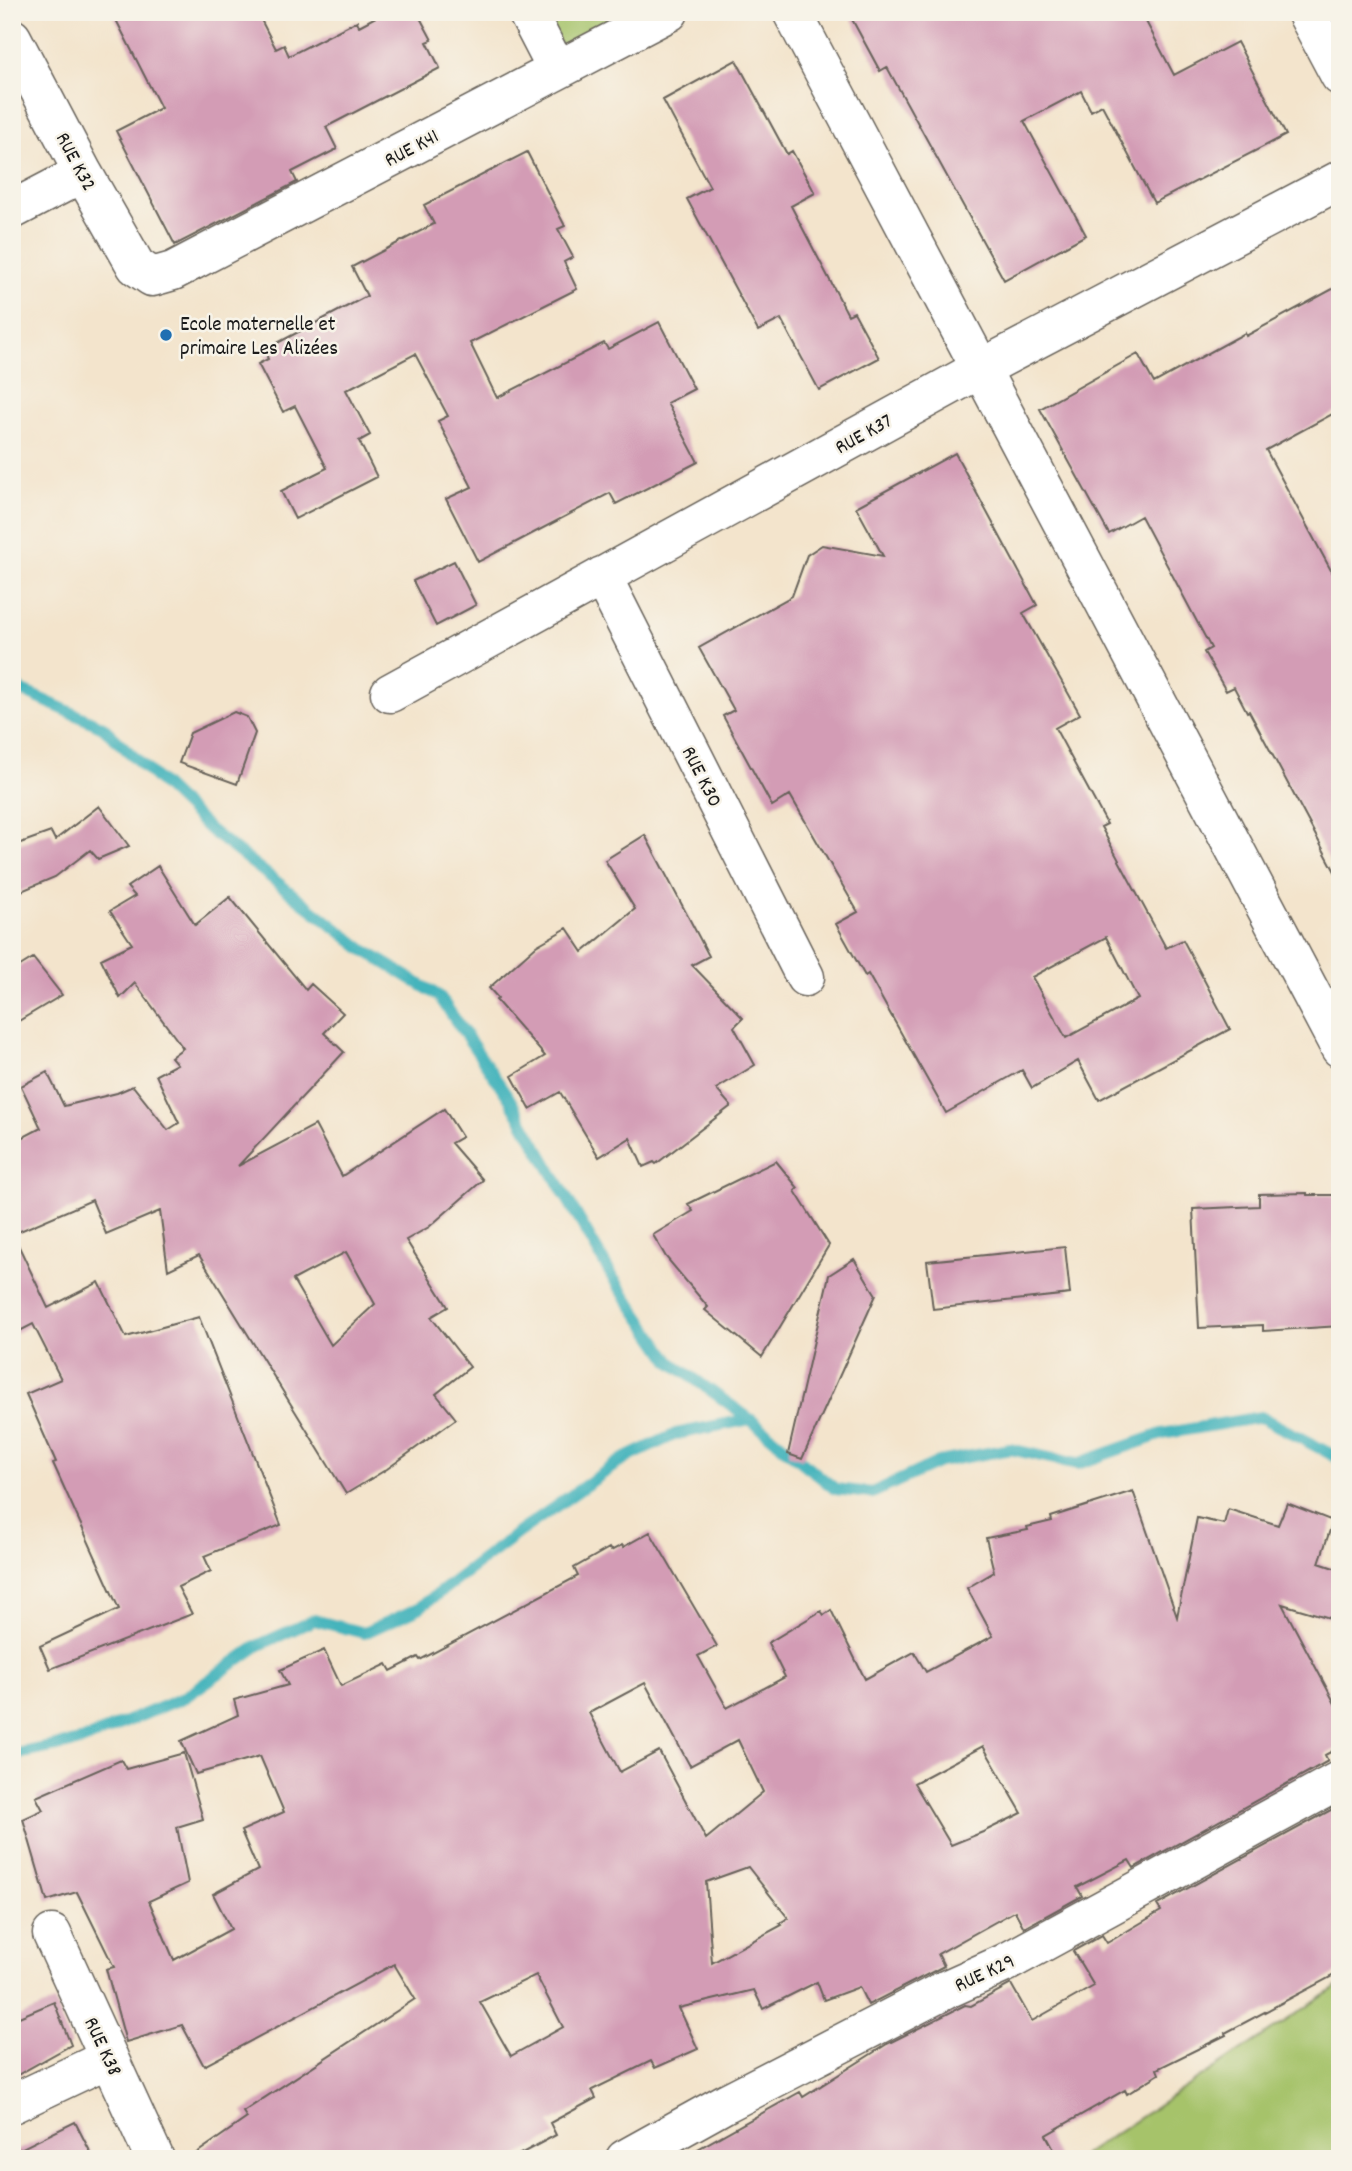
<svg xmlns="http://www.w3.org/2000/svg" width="1352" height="2171" viewBox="0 0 1352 2171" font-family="Dekko,sans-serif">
<rect width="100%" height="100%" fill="#f7f3e8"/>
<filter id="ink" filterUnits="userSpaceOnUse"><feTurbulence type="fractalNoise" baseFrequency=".0143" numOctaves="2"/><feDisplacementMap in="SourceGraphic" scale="14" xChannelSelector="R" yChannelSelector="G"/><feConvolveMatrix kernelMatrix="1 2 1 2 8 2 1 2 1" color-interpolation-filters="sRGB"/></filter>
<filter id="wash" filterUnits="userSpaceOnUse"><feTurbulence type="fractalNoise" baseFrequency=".00686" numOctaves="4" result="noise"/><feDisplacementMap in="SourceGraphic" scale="28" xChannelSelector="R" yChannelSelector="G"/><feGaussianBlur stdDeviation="1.57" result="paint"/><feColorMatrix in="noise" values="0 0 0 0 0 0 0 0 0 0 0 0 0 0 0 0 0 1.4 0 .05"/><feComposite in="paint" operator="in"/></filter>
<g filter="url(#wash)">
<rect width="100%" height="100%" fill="#f3e4cc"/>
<!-- green -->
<path fill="#a6c36b" stroke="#617044" stroke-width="2" d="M 512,12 L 629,12 L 565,46 Z
M 1340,1985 L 1340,2159 L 1077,2159 Z"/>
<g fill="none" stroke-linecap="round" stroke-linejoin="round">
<!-- stream -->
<path stroke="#45b4bc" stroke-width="12" d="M 12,686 L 103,727 L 210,830 L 364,950 L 439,996 L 509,1098 L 613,1278 L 671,1362 L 750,1419
M 12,1755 L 81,1741 L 185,1697 L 259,1645 L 314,1620 L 364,1633 L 419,1608 L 519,1532 L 622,1460 L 676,1434 L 750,1419 L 835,1489 L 872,1493 L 939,1462 L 1010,1449 L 1077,1464 L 1162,1434 L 1261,1417 L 1340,1459"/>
</g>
<g id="blocks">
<!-- building -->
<path fill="#d39cb5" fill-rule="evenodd" d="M 112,12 L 257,12 L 276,49 L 284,45 L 289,56 L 357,21 L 359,26 L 385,12 L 417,12 L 432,40 L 427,42 L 440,68 L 326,127 L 337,149 L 292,172 L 297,182 L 175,245 L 116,131 L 161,108 Z
M 848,12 L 1141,12 L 1174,75 L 1237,42 L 1286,135 L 1154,203 L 1102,105 L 1091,111 L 1081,91 L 1024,121 L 1086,235 L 1004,280 L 887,67 L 880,71 Z
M 736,60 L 787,154 L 792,151 L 815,193 L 791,206 L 848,315 L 854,312 L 879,358 L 819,390 L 781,319 L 758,331 L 687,199 L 710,187 L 663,100 Z
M 527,152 L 565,226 L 558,229 L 573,257 L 564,262 L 577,289 L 470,343 L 497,398 L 604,343 L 608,349 L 659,322 L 694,389 L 667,403 L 698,462 L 616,504 L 610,493 L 478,562 L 446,499 L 472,487 L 438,421 L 448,416 L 415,354 L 346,390 L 370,435 L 359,441 L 377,477 L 295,519 L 281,491 L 327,468 L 295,406 L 283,412 L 258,364 L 268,359 L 264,350 L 367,296 L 352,267 L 434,224 L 424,205 Z
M 1340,285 L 1340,410 L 1266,450 L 1340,587 L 1340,881 L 1249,711 L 1247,712 L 1234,687 L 1226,691 L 1204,652 L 1211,648 L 1141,516 L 1109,534 L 1040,409 L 1138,354 L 1154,383 L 1245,333 L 1246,336 Z
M 955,453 L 1037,605 L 1023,613 L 1080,714 L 1055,728 L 1107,824 L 1101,827 L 1166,948 L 1183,940 L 1230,1029 L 1099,1100 L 1078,1061 L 1032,1088 L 1022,1070 L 946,1113 L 868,974 L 865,976 L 836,924 L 858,912 L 790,795 L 772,806 L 723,716 L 734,710 L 699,648 L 792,596 L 807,555 L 822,545 L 883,556 L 856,507 ZM 1106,937 L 1138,999 L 1066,1038 L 1032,977 Z
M 454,561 L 476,605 L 436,626 L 413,581 Z
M 234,712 L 247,717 L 255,733 L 237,784 L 179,763 L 190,733 Z
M 99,806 L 129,846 L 98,859 L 90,850 L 55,877 L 12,895 L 12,846 L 51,832 L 55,840 Z
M 645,835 L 709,956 L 692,965 L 743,1018 L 734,1027 L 755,1065 L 716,1089 L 731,1106 L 656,1164 L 654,1162 L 643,1167 L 630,1138 L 599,1157 L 560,1092 L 530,1109 L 512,1076 L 545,1056 L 496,1000 L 498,998 L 489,988 L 536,946 L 567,928 L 583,952 L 635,909 L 605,860 Z
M 158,866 L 195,925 L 230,897 L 306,990 L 311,984 L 343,1013 L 324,1033 L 344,1052 L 238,1166 L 315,1125 L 342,1176 L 444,1109 L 462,1137 L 451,1143 L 483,1180 L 429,1227 L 406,1240 L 448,1307 L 431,1317 L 470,1367 L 436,1394 L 456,1419 L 387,1469 L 346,1494 L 199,1255 L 168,1270 L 160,1211 L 106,1234 L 92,1200 L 13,1234 L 48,1308 L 99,1282 L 126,1337 L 199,1317 L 281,1525 L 204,1556 L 211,1571 L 178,1587 L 192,1614 L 50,1669 L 40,1646 L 119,1609 L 53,1463 L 56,1462 L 26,1394 L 61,1379 L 33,1324 L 12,1335 L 12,1143 L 41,1128 L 21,1086 L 47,1072 L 64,1106 L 117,1093 L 133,1086 L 168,1130 L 179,1123 L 156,1075 L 177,1064 L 171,1057 L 183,1048 L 135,983 L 120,998 L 101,959 L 132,944 L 110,911 L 135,896 L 127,887 ZM 346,1252 L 375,1304 L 331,1345 L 293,1280 Z
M 33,958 L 62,995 L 12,1025 L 12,971 Z
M 776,1161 L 798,1188 L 795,1191 L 829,1245 L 762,1357 L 705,1310 L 708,1307 L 666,1257 L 653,1235 L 693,1211 L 688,1204 Z
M 1307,1193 L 1307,1195 L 1340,1195 L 1340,1326 L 1263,1331 L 1263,1325 L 1199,1328 L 1193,1209 L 1259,1206 L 1259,1194 Z
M 1065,1247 L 1070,1294 L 933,1309 L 927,1261 Z
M 854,1259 L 876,1295 L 802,1459 L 788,1454 L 829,1275 Z
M 1133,1491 L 1177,1617 L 1197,1518 L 1224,1524 L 1228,1509 L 1278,1525 L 1287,1503 L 1333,1521 L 1319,1563 L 1340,1570 L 1340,1621 L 1282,1604 L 1340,1713 L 1340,1747 L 1325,1755 L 1328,1761 L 1134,1868 L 1129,1860 L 1077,1887 L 1082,1896 L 1024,1928 L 1015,1911 L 938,1954 L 944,1966 L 868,2005 L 859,1987 L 824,2000 L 817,1982 L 763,2009 L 754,1990 L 679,2008 L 698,2049 L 655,2068 L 651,2061 L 592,2090 L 596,2098 L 550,2123 L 556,2135 L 511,2159 L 188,2159 L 247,2118 L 243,2112 L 415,1999 L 394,1964 L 204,2066 L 182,2025 L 126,2042 L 106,1969 L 114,1967 L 77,1892 L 47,1901 L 23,1819 L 43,1810 L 36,1797 L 121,1760 L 126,1769 L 184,1753 L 203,1819 L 177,1827 L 188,1883 L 149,1901 L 174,1960 L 231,1929 L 213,1894 L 258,1870 L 241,1831 L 284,1812 L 260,1756 L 196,1774 L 181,1741 L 238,1715 L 234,1700 L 288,1685 L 280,1670 L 324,1650 L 341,1686 L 387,1664 L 391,1671 L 418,1657 L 420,1660 L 578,1576 L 574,1568 L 609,1548 L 611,1551 L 622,1545 L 623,1547 L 650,1532 L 717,1646 L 698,1656 L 727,1708 L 785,1677 L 768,1643 L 821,1611 L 824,1615 L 831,1610 L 865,1679 L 914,1652 L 926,1672 L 993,1636 L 967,1588 L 994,1572 L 986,1538 L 1028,1530 L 1027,1527 L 1052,1521 L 1051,1517 ZM 645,1683 L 690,1766 L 738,1740 L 763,1792 L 706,1839 L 659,1751 L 620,1772 L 589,1713 ZM 983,1746 L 1022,1813 L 983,1832 L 951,1845 L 914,1783 ZM 748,1867 L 788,1918 L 780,1923 L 782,1925 L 712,1963 L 706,1882 ZM 536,1975 L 563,2027 L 511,2056 L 480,2002 Z
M 1340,1805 L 1340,1972 L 1225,2033 L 1226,2035 L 1157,2069 L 1159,2074 L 1127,2094 L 1125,2090 L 1046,2135 L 1059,2159 L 680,2159 L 800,2092 L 803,2097 L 887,2044 L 965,2005 L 971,2006 L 1011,1984 L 1032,2021 L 1094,1986 L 1073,1951 L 1102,1935 L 1107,1943 L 1161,1911 L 1157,1905 Z
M 54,2002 L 71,2045 L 12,2078 L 12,2020 Z
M 75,2122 L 94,2159 L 12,2159 L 12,2153 Z"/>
</g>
</g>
<g filter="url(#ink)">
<use href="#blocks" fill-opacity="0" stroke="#67625a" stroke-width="2"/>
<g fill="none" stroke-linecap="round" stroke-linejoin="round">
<!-- minor casing -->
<g stroke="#67625a" stroke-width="41">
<path id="minor" d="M 527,12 L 557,70
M 792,12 L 1340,1048
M 1306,12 L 1340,76
M 12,38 L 83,173 L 136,266 L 152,277 L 173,271 L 669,12
M 12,210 L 83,173
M 602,576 L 805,977
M 390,693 L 980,369 L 1340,180
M 52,1934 L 155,2159
M 12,2104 L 109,2058
M 625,2159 L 726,2103 L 945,1990 L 1005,1963 L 1340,1780"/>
</g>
<!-- minor -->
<use href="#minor" stroke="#fff" stroke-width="38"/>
</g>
</g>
<!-- markers -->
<circle fill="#1f6fb2" stroke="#f7f3e8" stroke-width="2.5" cx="166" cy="335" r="7"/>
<g text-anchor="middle" stroke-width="5" stroke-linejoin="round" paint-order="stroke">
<!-- street labels -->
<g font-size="21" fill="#1c1c1c" stroke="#f7f3e8">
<text transform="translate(411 147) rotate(-28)" y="7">RUE K41</text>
<text transform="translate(77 161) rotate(62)" y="7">RUE K32</text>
<text transform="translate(863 433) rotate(-29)" y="7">RUE K37</text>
<text transform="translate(703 776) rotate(63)" y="7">RUE K30</text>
<text transform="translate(984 1972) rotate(-25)" y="7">RUE K29</text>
<text transform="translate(104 2046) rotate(65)" y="7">RUE K38</text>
</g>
<!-- poi labels -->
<g font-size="21" fill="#1c1c1c" stroke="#f7f3e8" text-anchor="start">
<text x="180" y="330">Ecole maternelle et<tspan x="180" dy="24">primaire Les Alizées</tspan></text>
</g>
</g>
<!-- margin -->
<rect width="1352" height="2171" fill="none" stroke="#f7f3e8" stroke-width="42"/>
</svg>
